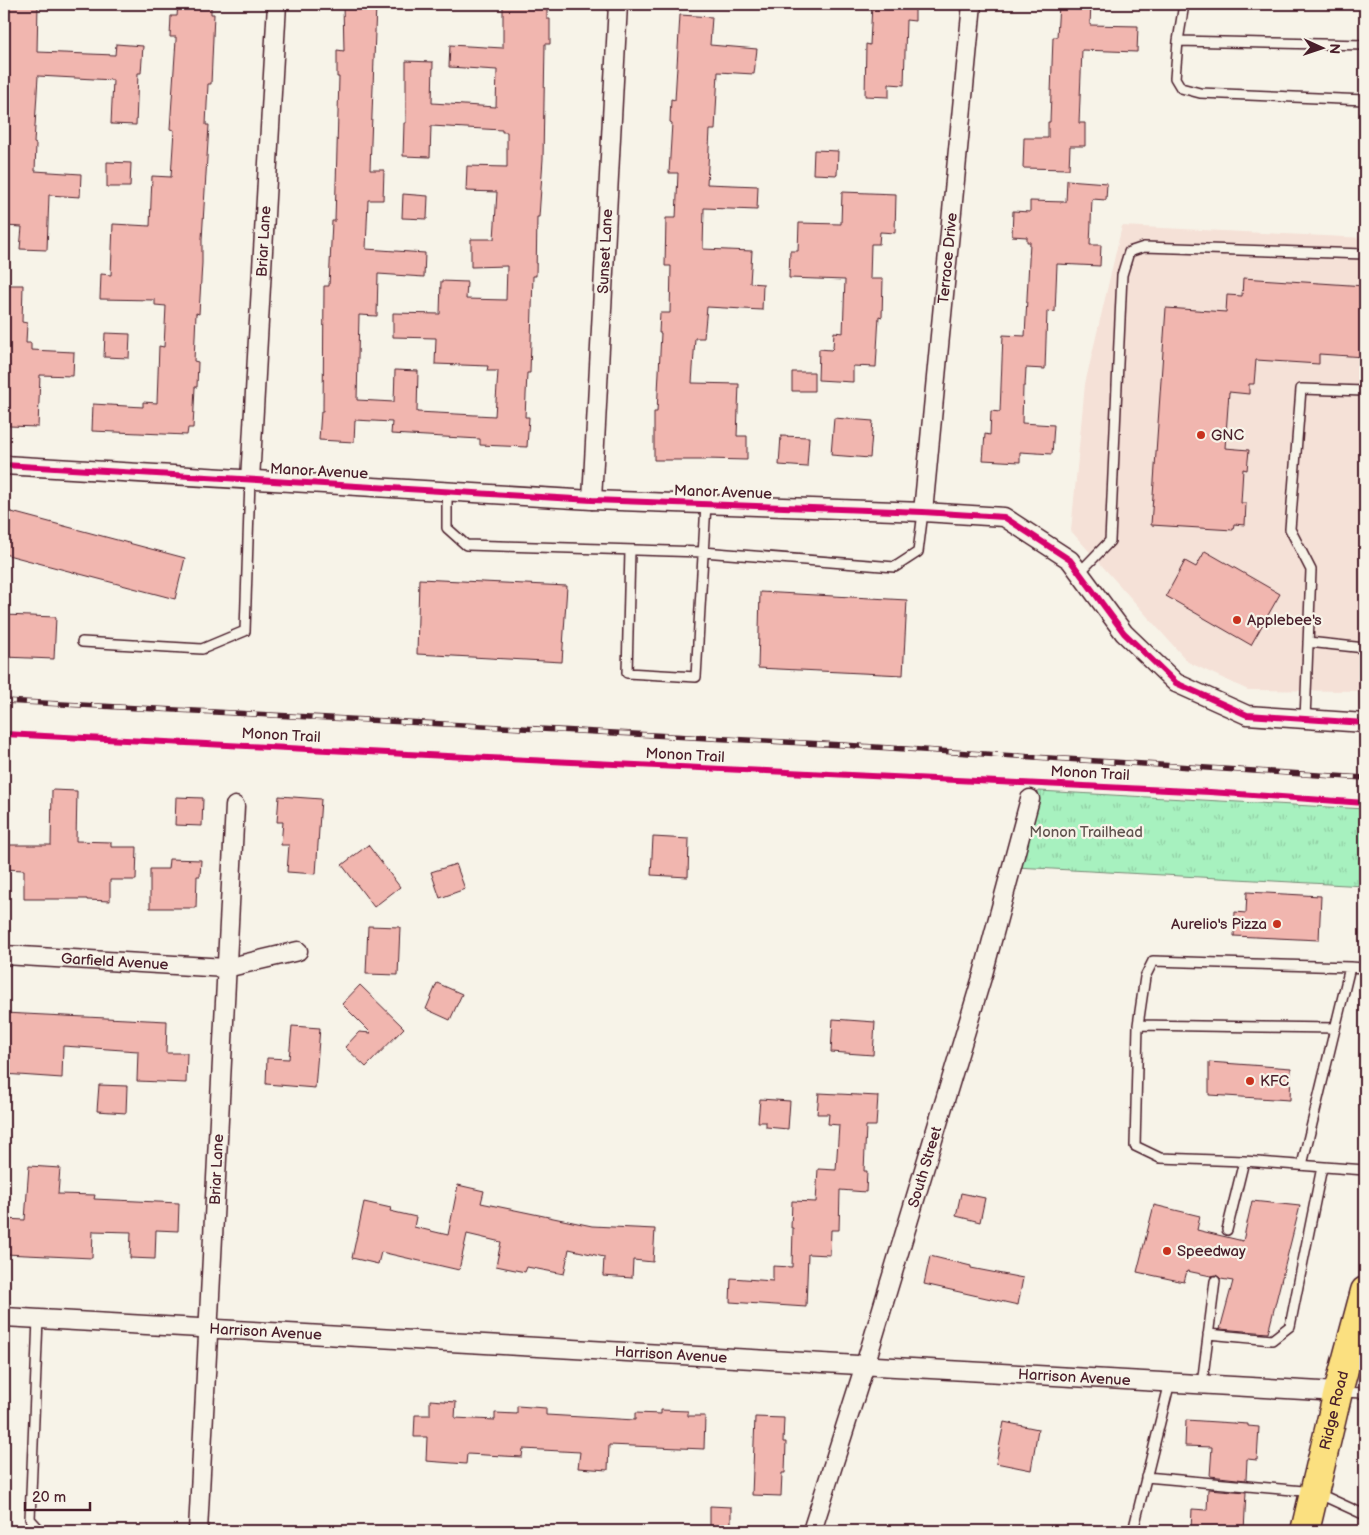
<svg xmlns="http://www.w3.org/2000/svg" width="1369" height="1535" viewBox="0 0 1369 1535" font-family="'Balsamiq Sans',sans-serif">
<defs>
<pattern id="grass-tufts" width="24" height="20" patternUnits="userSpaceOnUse" patternTransform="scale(1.25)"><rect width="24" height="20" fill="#a7f1bf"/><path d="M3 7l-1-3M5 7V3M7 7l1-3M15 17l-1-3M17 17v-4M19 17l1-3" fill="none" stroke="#91cea4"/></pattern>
<pattern id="cemetery-stones" width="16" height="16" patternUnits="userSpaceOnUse" patternTransform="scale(1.25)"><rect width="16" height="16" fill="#a7f1bf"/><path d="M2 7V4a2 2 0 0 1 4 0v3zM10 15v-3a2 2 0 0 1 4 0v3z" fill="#91cea4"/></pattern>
</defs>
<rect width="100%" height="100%" fill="#f7f3e8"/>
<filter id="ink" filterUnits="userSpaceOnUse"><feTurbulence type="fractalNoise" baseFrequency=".02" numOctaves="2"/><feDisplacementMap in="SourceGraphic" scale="10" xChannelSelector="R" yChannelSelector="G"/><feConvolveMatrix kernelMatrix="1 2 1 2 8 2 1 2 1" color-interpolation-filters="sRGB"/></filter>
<g filter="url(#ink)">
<!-- built -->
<path fill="#f5e1d7" d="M 1122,226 L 1365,238 L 1365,691 L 1248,690 L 1188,662 L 1071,531 L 1085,384 Z"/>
<!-- grass -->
<path fill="url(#grass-tufts)" stroke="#788875" d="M 1039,791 L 1365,809 L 1365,886 L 1016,867 Z"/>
<!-- cemetery -->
<path fill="url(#cemetery-stones)" stroke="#788875" d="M 1219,4 L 1365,4 L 1365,8 Z"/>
<!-- building -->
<path fill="#f1b6af" stroke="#4a1f2b" d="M 4,4 L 38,4 L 37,52 L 115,55 L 116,44 L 143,46 L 141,73 L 138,73 L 136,125 L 111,124 L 113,80 L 38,76 L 34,143 L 36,144 L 35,171 L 81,174 L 80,197 L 49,195 L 47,250 L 20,249 L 22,227 L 4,226 Z
M 178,4 L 211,4 L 211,14 L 214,14 L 211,84 L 208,84 L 206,125 L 209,125 L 202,239 L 202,263 L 199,314 L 196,313 L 194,361 L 198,362 L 197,387 L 195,387 L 193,428 L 188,428 L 187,435 L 92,431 L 93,404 L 143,407 L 143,402 L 157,403 L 159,346 L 164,347 L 166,306 L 155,305 L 155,300 L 100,299 L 101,274 L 111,275 L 113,224 L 150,226 L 152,176 L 171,177 L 174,130 L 170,129 L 176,40 L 176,37 L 170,37 L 171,16 L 177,16 Z
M 343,4 L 376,4 L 370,170 L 384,170 L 383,200 L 368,200 L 366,249 L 425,253 L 424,277 L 378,274 L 377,316 L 359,315 L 357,400 L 394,402 L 395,370 L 418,371 L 417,412 L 495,416 L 498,371 L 487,371 L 488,366 L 435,364 L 436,338 L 393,337 L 393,313 L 440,314 L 441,281 L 467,282 L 466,299 L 506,300 L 507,266 L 471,267 L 471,239 L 494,239 L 497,192 L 466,191 L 467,166 L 507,167 L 507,132 L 502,132 L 502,130 L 431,126 L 430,157 L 403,156 L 404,123 L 406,123 L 406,61 L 433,62 L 432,103 L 496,107 L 497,70 L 449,67 L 450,45 L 503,48 L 503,4 L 547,4 L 547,19 L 550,19 L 550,44 L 545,44 L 543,159 L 539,217 L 537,217 L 536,276 L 533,276 L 530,373 L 527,373 L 525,417 L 529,417 L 527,447 L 480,445 L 480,439 L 391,434 L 392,422 L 355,420 L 354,442 L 319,440 L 321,411 L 323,411 L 324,286 L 329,286 L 332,221 L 335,221 L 339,77 L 337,77 L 337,50 L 344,51 Z
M 872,4 L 915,4 L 915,21 L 906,20 L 904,85 L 889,84 L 889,97 L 865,96 L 866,44 L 870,45 Z
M 1059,4 L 1091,4 L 1090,25 L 1138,26 L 1137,52 L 1082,50 L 1079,123 L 1085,123 L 1085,146 L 1070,146 L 1069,169 L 1023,168 L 1024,138 L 1048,138 L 1048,122 L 1050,122 L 1053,37 L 1057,37 Z
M 680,15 L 712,17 L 710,45 L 757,49 L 754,74 L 718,72 L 715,130 L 710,130 L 707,184 L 758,186 L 757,210 L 704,208 L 703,249 L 752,251 L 750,283 L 763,284 L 762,310 L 707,307 L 704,338 L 695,338 L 692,383 L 739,384 L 737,436 L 747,436 L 747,460 L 706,459 L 706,460 L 654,460 L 654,412 L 657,412 L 661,333 L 659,333 L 660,313 L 670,313 L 671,266 L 665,266 L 666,218 L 676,218 L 678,173 L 669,173 L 672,123 L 670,122 L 671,99 L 675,100 Z
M 814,150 L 838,151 L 837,175 L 813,174 Z
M 107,162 L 131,163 L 130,187 L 107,187 Z
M 1067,180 L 1107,183 L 1106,200 L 1092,199 L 1090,245 L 1101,245 L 1100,266 L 1057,264 L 1055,312 L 1047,311 L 1045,369 L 1026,368 L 1025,386 L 1023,386 L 1022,423 L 1054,425 L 1052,454 L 1020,452 L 1020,462 L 983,460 L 985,434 L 990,435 L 991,411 L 1000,412 L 1003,335 L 1025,336 L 1030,242 L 1027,242 L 1027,237 L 1012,236 L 1013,211 L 1030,212 L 1030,201 L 1066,202 Z
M 842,192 L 896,194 L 895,233 L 880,232 L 879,244 L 871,244 L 870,279 L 883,279 L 882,317 L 879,316 L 876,367 L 853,366 L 853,382 L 818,380 L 819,349 L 831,350 L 833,348 L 834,332 L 843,333 L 845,280 L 789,278 L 790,251 L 798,251 L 799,223 L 841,224 Z
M 403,194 L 428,196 L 427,219 L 402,218 Z
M 1243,278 L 1365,286 L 1365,357 L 1319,354 L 1319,364 L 1256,360 L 1254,384 L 1249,384 L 1249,394 L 1229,392 L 1225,448 L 1249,450 L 1247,470 L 1243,469 L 1241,503 L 1246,503 L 1245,525 L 1234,524 L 1233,530 L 1151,525 L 1166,308 L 1226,312 L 1227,295 L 1242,296 Z
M 4,285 L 23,285 L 22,322 L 27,323 L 26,343 L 31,343 L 31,350 L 74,352 L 73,376 L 40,375 L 38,427 L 9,426 L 9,405 L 4,405 Z
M 105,333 L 130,334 L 129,358 L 104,357 Z
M 792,372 L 814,372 L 814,391 L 792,391 Z
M 834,418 L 873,421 L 870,458 L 831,455 Z
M 781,436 L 809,437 L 807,467 L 779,465 Z
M 4,510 L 185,558 L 175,599 L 4,554 Z
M 1205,551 L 1280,594 L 1251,645 L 1166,596 L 1185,561 L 1196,567 Z
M 419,579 L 567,586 L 562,662 L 417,654 Z
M 760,592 L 907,600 L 903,675 L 758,668 Z
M 4,615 L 56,617 L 54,659 L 4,657 Z
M 52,790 L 77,791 L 76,841 L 111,842 L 111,847 L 137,847 L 136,880 L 110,880 L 110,901 L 87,900 L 87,899 L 24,899 L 24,870 L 4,869 L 4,845 L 51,845 Z
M 279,796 L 321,799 L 316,874 L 287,872 L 289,845 L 281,845 L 283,822 L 277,822 Z
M 176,797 L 203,798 L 202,826 L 175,825 Z
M 653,837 L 689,839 L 688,877 L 651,875 Z
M 368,845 L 400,887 L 374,907 L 342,865 Z
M 169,859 L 201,860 L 200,876 L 197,876 L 196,908 L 150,908 L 150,869 L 168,869 Z
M 456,864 L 465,889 L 440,898 L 431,872 Z
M 1247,892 L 1321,896 L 1319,940 L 1234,936 L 1235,912 L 1246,913 Z
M 368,926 L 400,927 L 398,975 L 366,974 Z
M 437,983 L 462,994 L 450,1020 L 426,1009 Z
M 360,985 L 404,1028 L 366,1067 L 345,1047 L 359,1032 L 371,1033 L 342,1004 Z
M 4,1013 L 167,1021 L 166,1053 L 187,1053 L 186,1083 L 137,1081 L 138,1051 L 63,1046 L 62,1078 L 4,1074 Z
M 833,1019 L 875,1022 L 873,1055 L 831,1052 Z
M 292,1026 L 320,1028 L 315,1088 L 266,1084 L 267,1058 L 289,1059 Z
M 1209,1062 L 1291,1068 L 1290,1100 L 1209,1095 Z
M 99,1085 L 127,1086 L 126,1113 L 97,1111 Z
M 819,1093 L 878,1096 L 876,1126 L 866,1126 L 864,1171 L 867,1171 L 866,1192 L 840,1190 L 839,1230 L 831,1230 L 830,1255 L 808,1254 L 806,1307 L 730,1302 L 731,1278 L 773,1281 L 773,1266 L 792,1267 L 793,1228 L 791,1228 L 792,1201 L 816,1202 L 818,1169 L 836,1170 L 839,1125 L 828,1124 L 829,1114 L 817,1114 Z
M 760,1099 L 790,1101 L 788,1129 L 766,1127 L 766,1122 L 758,1122 Z
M 29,1166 L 60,1168 L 58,1194 L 95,1195 L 94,1199 L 179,1203 L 178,1231 L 156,1230 L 155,1259 L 130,1258 L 131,1232 L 93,1231 L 92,1258 L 4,1254 L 4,1219 L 25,1220 Z
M 458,1185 L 484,1191 L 481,1203 L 592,1226 L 655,1229 L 653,1262 L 633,1260 L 632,1278 L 603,1276 L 604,1257 L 569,1249 L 564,1274 L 527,1267 L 525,1272 L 496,1266 L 501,1242 L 467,1234 L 459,1270 L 381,1252 L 378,1264 L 352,1258 L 364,1202 L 391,1208 L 390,1211 L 416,1217 L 414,1227 L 448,1235 Z
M 961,1193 L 985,1198 L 980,1222 L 956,1216 Z
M 1252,1201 L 1300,1206 L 1268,1333 L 1220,1329 L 1233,1281 L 1221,1279 L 1216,1275 L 1211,1276 L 1187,1271 L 1184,1282 L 1137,1272 L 1154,1205 L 1200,1216 L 1197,1230 L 1243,1241 Z
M 930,1256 L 971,1266 L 971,1268 L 1023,1278 L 1018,1305 L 924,1284 Z
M 430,1400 L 456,1402 L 455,1418 L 495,1420 L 495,1413 L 517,1414 L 517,1406 L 546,1408 L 546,1415 L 635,1420 L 635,1413 L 661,1414 L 661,1410 L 688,1411 L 688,1416 L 705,1416 L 704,1449 L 609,1445 L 608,1470 L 578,1468 L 580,1452 L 523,1449 L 522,1457 L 467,1454 L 466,1464 L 426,1461 L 427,1437 L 414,1437 L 415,1415 L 430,1415 Z
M 755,1417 L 784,1418 L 783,1442 L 786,1442 L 785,1473 L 782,1473 L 781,1496 L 752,1495 Z
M 1186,1420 L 1248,1424 L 1248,1426 L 1259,1427 L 1257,1460 L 1247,1459 L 1246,1480 L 1210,1476 L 1212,1447 L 1185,1446 Z
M 1004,1422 L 1038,1429 L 1031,1470 L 996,1463 Z
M 1208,1489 L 1246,1492 L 1244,1531 L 1191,1531 L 1192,1509 L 1207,1510 Z
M 710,1506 L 731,1507 L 731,1531 L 710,1531 Z"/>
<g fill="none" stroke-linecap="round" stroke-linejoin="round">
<!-- service casing -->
<g stroke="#4a1f2b" stroke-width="12">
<path id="service" d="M 1184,4 L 1178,41 L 1175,78 L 1181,88 L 1200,93 L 1365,100
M 1178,41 L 1365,45
M 447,491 L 447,528 L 466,545 L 703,552 L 895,567 L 918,552 L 923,512
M 630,550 L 627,673 L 696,677 L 706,504
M 1079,573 L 1110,541 L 1122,275 L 1129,252 L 1144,247 L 1365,254
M 82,642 L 202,649 L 245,631 L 250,480
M 1308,642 L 1365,648
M 1305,719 L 1311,570 L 1290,529 L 1301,389 L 1365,391
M 1138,1025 L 1145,977 L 1153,961 L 1350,967
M 1244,1161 L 1160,1158 L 1135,1146 L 1138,1025 L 1335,1028
M 1302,1165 L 1350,967 L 1365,968
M 1227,1230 L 1244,1161 L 1365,1170
M 38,1319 L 30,1519 L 41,1531
M 1208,1334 L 1272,1340 L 1290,1326 L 1322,1167
M 1202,1384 L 1215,1281
M 1341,1392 L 1365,1393
M 1146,1477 L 1315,1492 L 1365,1515
M 1133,1531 L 1170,1382"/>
</g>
<!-- minor casing -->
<g stroke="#4a1f2b" stroke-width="21">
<g id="minor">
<path d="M 4,465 L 592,500 L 923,512 L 1004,517 L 1070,560 L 1124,633 L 1176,683 L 1247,715 L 1365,723"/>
<path id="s1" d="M 250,480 L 277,4"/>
<path id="s2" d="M 592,500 L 618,4"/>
<path id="s3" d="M 923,512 L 972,4"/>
<path id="s4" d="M 4,955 L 226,968 L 298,951"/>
<path id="s5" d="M 4,1317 L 1338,1392"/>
<path id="s6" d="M 198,1531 L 235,806"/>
<path id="s7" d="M 812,1531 L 865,1365 L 983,974 L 1030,799"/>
</g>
</g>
<!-- primary casing -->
<g stroke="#4a1f2b" stroke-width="31">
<g id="primary">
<path id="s8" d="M 1305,1531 L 1338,1392 L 1365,1291"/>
</g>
</g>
<!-- service -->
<use href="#service" stroke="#f7f3e8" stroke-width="9"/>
<!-- minor -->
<use href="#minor" stroke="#f7f3e8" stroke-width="18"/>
<!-- primary -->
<use href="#primary" stroke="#fbe080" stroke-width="28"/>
<!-- rail casing -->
<g stroke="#4a1f2b" stroke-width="5.5">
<path id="rail" d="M 4,701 L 843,745 L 1365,778"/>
</g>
<!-- rail -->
<use href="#rail" stroke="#f7f3e8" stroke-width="4" stroke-dasharray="11" stroke-linecap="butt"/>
<!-- cycleway casing -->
<g stroke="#f7f3e8" stroke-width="9">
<path id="cycleway" d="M 4,465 L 592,500 L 923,512 L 1004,517 L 1070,560 L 1124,633 L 1176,683 L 1247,715 L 1365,723
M 4,734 L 467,757 L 1210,792 L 1365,803"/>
</g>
<!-- cycleway -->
<use href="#cycleway" stroke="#d6006c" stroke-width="6"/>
</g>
</g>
<!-- markers -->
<g fill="#c8321e" stroke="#f7f3e8" stroke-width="2">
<circle cx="1201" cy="435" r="5"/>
<circle cx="1237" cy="620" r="5"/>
<circle cx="1277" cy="924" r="5"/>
<circle cx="1250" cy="1081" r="5"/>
<circle cx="1167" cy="1251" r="5"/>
</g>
<g text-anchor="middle" stroke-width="4.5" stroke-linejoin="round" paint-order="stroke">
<!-- street labels -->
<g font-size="15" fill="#4a1f2b" stroke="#f7f3e8">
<text dy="5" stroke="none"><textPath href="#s1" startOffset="239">Briar Lane</textPath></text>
<text dy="5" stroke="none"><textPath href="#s2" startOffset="249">Sunset Lane</textPath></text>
<text dy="5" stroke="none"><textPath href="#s3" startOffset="255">Terrace Drive</textPath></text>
<text transform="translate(319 471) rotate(3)" y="5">Manor Avenue</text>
<text transform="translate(723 492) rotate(2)" y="5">Manor Avenue</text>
<text transform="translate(281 735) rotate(3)" y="5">Monon Trail</text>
<text transform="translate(685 755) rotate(3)" y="5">Monon Trail</text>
<text transform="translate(1090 773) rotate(3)" y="5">Monon Trail</text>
<text dy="5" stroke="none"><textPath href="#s4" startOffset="111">Garfield Avenue</textPath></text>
<text dy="5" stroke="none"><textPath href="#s7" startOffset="381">South Street</textPath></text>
<text dy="5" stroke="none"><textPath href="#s6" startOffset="362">Briar Lane</textPath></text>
<text dy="5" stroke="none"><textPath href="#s5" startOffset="262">Harrison Avenue</textPath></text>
<text dy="5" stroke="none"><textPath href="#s5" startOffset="668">Harrison Avenue</textPath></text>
<text dy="5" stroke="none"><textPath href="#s5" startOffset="1072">Harrison Avenue</textPath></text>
<text dy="5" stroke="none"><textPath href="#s8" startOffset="124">Ridge Road</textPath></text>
</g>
<!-- poi labels -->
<g font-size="15" fill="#4a1f2b" stroke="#f7f3e8" text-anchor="start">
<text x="1211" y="440">GNC</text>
<text x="1247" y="625">Applebee's</text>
<text x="1267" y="929" text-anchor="end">Aurelio's Pizza</text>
<text x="1260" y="1086">KFC</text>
<text x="1177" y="1256">Speedway</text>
</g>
<!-- park labels -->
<g font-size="15" fill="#615450" stroke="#f7f3e8">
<text x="1086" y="837">Monon Trailhead</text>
</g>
</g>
<!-- margin -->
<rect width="1369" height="1535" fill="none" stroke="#f7f3e8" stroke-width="20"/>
<rect x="10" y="10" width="1349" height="1515" fill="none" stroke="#4a1f2b" stroke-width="2" filter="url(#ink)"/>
<!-- north arrow -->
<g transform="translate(1322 48) rotate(93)" stroke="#f7f3e8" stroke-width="4" paint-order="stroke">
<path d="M0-4L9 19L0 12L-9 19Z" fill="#4a1f2b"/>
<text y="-8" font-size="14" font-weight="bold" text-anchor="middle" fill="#4a1f2b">N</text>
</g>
<!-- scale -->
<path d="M25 1502v8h65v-8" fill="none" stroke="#4a1f2b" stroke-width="2.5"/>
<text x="32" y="1502" font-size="15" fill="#4a1f2b" stroke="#f7f3e8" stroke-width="4" paint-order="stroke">20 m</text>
</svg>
